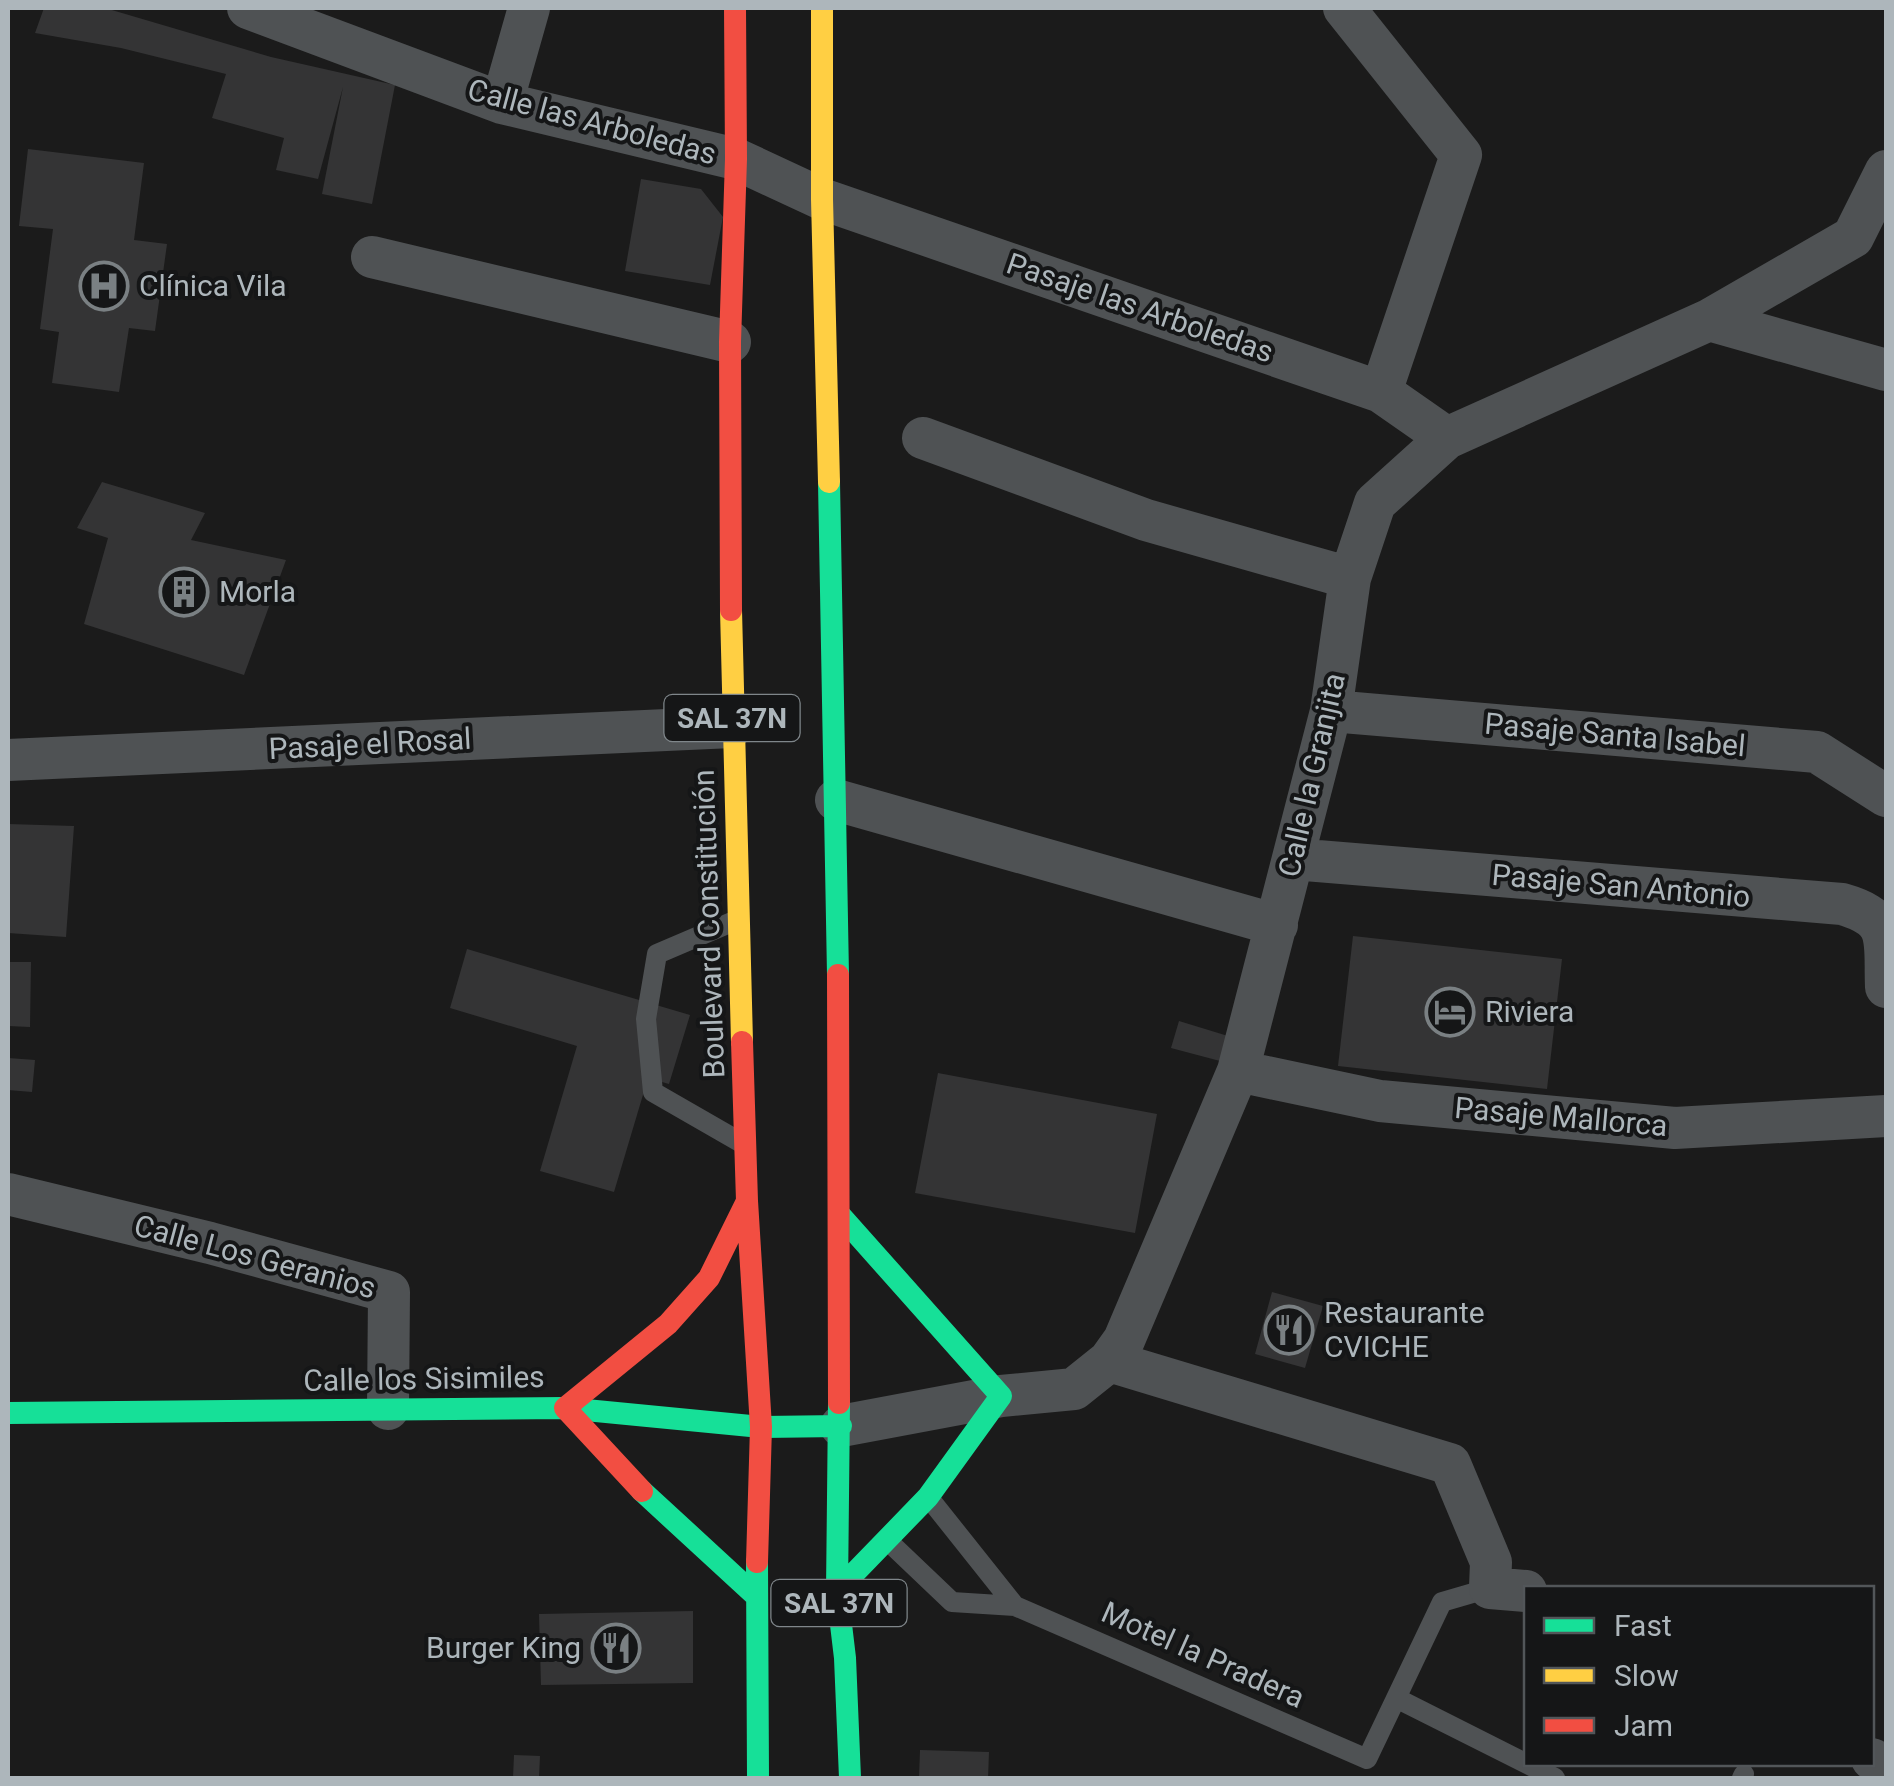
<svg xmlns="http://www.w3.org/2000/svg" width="1894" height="1786" viewBox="0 0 1894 1786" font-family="Roboto,sans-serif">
<rect width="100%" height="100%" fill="#1b1b1b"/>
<!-- building -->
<path fill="#343435" d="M 44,8 L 105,8 L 271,57 L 395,85 L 372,204 L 322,194 L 343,87 L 318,179 L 276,170 L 284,138 L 212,118 L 226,74 L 121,48 L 35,33 Z
M 28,149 L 144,163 L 134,240 L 167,244 L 155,331 L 129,328 L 119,392 L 52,383 L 59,332 L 40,329 L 53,229 L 19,226 Z
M 641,179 L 701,189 L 723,217 L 710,285 L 625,271 Z
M 102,482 L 205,513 L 191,540 L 286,560 L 244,675 L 84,624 L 108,538 L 77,528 Z
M 8,824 L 74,826 L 66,937 L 8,933 Z
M 1353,936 L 1562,959 L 1547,1089 L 1338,1066 Z
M 467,949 L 690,1015 L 669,1084 L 648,1078 L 614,1192 L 540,1171 L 577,1046 L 450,1008 Z
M 8,962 L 31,962 L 30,1027 L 8,1026 Z
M 1179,1021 L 1228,1036 L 1220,1061 L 1171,1048 Z
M 8,1058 L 35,1060 L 32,1092 L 8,1090 Z
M 938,1073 L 1157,1114 L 1135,1233 L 915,1193 Z
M 1272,1292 L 1323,1306 L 1305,1368 L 1255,1354 Z
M 693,1611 L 693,1683 L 541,1685 L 539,1614 Z
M 920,1750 L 989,1752 L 988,1778 L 919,1778 Z
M 514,1755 L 540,1756 L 539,1778 L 513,1778 Z"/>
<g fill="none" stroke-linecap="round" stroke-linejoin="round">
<!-- lane -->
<path stroke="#4f5254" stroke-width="20" d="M 732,922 L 657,954 L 646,1019 L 653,1092 L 740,1142
M 929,1498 L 1015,1606
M 889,1542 L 952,1602 L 1015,1606 L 1367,1759 L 1442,1602 L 1490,1588
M 1398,1699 L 1555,1778
M 1742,1778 L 1744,1774"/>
<!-- street -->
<path stroke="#4f5254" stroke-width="42" d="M 248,8 L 502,103 L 736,159 L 822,199 L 1381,392 L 1447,438
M 1344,8 L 1461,155 L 1381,392
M 502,103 L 529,8
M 372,257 L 730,342
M 1709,320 L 1886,370
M 923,438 L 1146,520 L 1350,578
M 1331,711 L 1817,752 L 1886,796
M 8,760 L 732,727
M 836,800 L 1277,925
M 1293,859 L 1842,904 C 1894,919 1884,939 1886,987
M 1238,1071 L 1380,1101 L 1675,1128 L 1886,1116
M 8,1194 L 210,1243 L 389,1292 L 388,1409
M 1109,1361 L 1450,1464 L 1491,1562 L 1490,1588 L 1526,1591
M 841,1426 L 1001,1396 L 1074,1389 L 1109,1361 L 1124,1340 L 1238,1071 L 1331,711 L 1350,578 L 1375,503 L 1447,438 L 1709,320 L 1853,237 L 1886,171
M 1872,1759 L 1886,1767"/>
<!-- fast -->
<path stroke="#16e098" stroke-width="22" d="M 829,482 L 838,975
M 839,1403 L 837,1591 L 845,1658 L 850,1778
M 8,1413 L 565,1408 L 761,1427 L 841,1426
M 642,1491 L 756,1596
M 757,1562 L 758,1778
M 837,1591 L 928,1497 L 1001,1396 L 840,1215"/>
<!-- slow -->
<path stroke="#ffcf43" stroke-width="22" d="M 822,8 L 822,199 L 829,482
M 731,610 L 742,1042"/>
<!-- jam -->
<path stroke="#f24e42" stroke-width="22" d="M 731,610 L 730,342 L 736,159 L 735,8
M 838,975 L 839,1403
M 742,1042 L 747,1201 L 761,1427 L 757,1562
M 642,1491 L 565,1408 L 668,1324 L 709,1278 L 746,1203"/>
</g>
<!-- icons -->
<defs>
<g id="hospital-ring" transform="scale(2.5)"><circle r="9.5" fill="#151617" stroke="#7a8083" stroke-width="1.5"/><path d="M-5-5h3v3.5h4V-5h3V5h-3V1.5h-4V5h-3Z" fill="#7a8083"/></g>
<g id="building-ring" transform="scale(2.5)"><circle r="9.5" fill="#151617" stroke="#7a8083" stroke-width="1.5"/><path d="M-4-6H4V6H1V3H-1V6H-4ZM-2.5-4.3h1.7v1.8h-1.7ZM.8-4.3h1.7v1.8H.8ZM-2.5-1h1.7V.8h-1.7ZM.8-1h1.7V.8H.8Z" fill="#7a8083"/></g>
<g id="hotel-ring" transform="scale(2.5)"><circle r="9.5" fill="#151617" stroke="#7a8083" stroke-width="1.5"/><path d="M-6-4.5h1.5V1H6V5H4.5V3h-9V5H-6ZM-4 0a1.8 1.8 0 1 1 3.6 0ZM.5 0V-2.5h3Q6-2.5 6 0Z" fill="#7a8083"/></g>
<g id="restaurant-ring" transform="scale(2.5)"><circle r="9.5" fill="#151617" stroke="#7a8083" stroke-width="1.5"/><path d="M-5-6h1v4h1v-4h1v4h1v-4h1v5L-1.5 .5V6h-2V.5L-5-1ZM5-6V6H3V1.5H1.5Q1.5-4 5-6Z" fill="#7a8083"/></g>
</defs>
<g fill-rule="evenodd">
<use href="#hospital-ring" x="104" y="286"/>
<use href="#building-ring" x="184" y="592"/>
<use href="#hotel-ring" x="1450" y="1012"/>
<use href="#restaurant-ring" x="1289" y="1330"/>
<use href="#restaurant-ring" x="616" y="1648"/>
</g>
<g text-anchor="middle" stroke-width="8" stroke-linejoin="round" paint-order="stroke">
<!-- shield labels -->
<g fill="#151617" stroke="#7f868a" stroke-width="2.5">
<rect x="664.5" y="695" width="135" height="46" rx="8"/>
<rect x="771.5" y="1580" width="135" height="46" rx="8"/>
</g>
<g font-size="28" font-weight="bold" fill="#adb6bb">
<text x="732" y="728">SAL 37N</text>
<text x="839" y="1613">SAL 37N</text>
</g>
<!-- street labels -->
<g font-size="30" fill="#adb6bb" stroke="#151617">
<text transform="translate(592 122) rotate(15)" y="10">Calle las Arboledas</text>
<text transform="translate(1140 308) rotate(19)" y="10">Pasaje las Arboledas</text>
<text transform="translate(1615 735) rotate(5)" y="10">Pasaje Santa Isabel</text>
<text transform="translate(370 744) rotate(-3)" y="10">Pasaje el Rosal</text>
<text transform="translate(1312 775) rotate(-77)" y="10">Calle la Granjita</text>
<text transform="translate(1621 886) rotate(5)" y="10">Pasaje San Antonio</text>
<text transform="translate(709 924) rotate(-92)" y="10">Boulevard Constitución</text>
<text transform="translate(1561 1117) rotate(5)" y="10">Pasaje Mallorca</text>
<text transform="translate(255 1257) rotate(15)" y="10">Calle Los Geranios</text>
<text transform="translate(424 1379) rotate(-1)" y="10">Calle los Sisimiles</text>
<text transform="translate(1203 1655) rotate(24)" y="10">Motel la Pradera</text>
</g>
<!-- poi labels -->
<g font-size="30" fill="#adb6bb" stroke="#151617" text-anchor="start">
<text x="139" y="296">Clínica Vila</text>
<text x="219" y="602">Morla</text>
<text x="1485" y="1022">Riviera</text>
<text x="1324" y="1323">Restaurante<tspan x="1324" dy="34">CVICHE</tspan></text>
<text x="581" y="1658" text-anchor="end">Burger King</text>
</g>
</g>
<!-- border -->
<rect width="1894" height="1786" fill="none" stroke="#adb6bb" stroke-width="20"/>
<!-- legend -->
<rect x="1524" y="1586" width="350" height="180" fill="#151617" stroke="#525659" stroke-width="2.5"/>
<rect x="1544" y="1618" width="50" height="15" fill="#16e098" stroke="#525659" stroke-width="2.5"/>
<text x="1614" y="1636" font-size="30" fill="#adb6bb">Fast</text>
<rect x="1544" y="1668" width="50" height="15" fill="#ffcf43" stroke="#525659" stroke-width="2.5"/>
<text x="1614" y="1686" font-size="30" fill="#adb6bb">Slow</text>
<rect x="1544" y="1718" width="50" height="15" fill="#f24e42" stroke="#525659" stroke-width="2.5"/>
<text x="1614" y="1736" font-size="30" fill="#adb6bb">Jam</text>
</svg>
